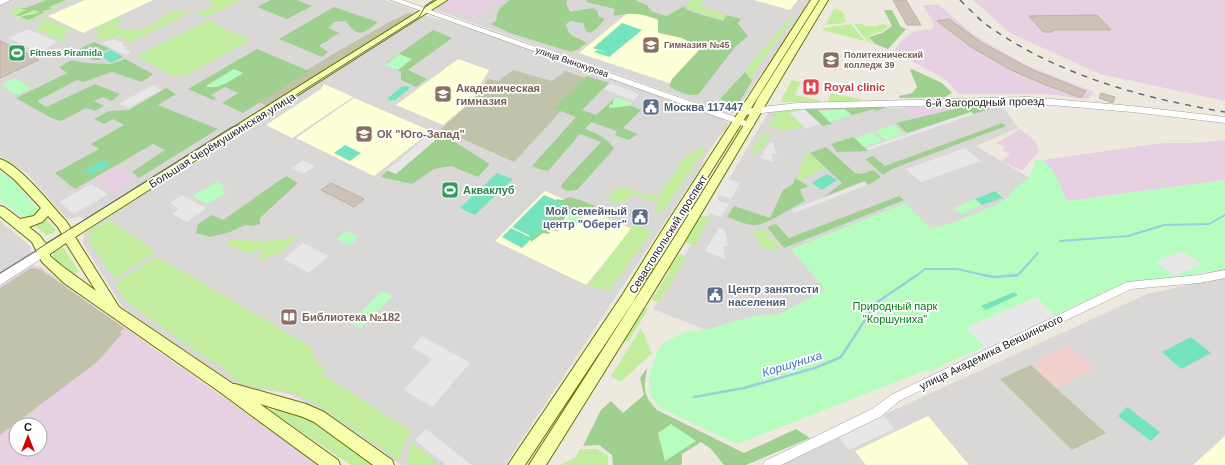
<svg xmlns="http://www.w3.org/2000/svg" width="1225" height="465" viewBox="0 0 1225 465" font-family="Helvetica,sans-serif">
<rect width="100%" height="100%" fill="#eee9df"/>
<!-- residential -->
<path fill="#d9d8d7" d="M 11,0 L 385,0 L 417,11 L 88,221 L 80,217 L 69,219 L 66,217 L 26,173 L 0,156 L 0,5 Z
M 447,0 L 810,0 L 736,112 L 730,114 L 436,10 L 436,7 Z
M 424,15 L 456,24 L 722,119 L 729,124 L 726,130 L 719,136 L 705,157 L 702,166 L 505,465 L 401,465 L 324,412 L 292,395 L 280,392 L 253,389 L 229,381 L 130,313 L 121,305 L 83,243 L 84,234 L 91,227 Z
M 1002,105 L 1018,128 L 976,146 L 1030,178 L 1015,188 L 1008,198 L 994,206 L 952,223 L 931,229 L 833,286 L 780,314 L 750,317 L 706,330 L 653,309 L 769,111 Z
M 0,221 L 30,246 L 31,249 L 30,255 L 0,274 Z
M 1225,277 L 1225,465 L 778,465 L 838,435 L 849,450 L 893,429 L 883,415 L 1147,294 Z"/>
<!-- commercial -->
<path fill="#f1cfcc" d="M 1067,345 L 1095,368 L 1057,389 L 1031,365 Z"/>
<!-- industrial -->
<path fill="#e7d0e2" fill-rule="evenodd" d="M 450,0 L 500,0 L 473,19 L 439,7 Z
M 973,0 L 1225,0 L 1225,101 L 1100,74 L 1010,33 Z
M 923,5 L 939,5 L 974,35 L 1026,65 L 1094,92 L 1088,99 L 1045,94 L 959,94 L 946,80 L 894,51 L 902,40 L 914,31 L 934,29 L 932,20 Z
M 960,105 L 961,106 L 916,119 L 904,108 Z
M 1019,129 L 1032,138 L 1040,150 L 1022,171 L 1002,161 L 1010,154 L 1002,150 L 1005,147 L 997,143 Z
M 1225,140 L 1225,180 L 1067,201 L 1051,169 L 1043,160 L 1162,143 L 1194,143 Z
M 116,166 L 136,177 L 112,193 L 92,180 Z
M 32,265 L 40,266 L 76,293 L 319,465 L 0,465 L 0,285 ZM 16,425 L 40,425 L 40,449 L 16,449 Z"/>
<!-- education -->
<path fill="#fdffd6" d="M 85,0 L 153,0 L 83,33 L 48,16 Z
M 754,0 L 798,0 L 790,10 Z
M 630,11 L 658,20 L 675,23 L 721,36 L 675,85 L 579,53 Z
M 458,59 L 489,70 L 471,101 L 443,125 L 396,105 Z
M 324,84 L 353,97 L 292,138 L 266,125 L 321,89 Z
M 354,98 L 431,131 L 374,176 L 296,138 Z
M 545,191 L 632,229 L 586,285 L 495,241 Z
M 928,416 L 969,465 L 866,465 L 855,451 Z
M 1225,436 L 1225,465 L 1193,465 Z"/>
<!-- construction -->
<path fill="#c1c2aa" d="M 409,13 L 416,15 L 269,107 L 257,101 L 275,89 L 340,50 L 393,20 Z
M 513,70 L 552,81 L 565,71 L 605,85 L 560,112 L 514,162 L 441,129 L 473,100 L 488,79 L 499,81 Z
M 31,268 L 40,269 L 124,328 L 120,332 L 122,334 L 97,362 L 0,435 L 0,288 Z
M 1031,365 L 1057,389 L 1106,433 L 1072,450 L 1000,379 Z"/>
<!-- grass -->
<path fill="#c2ed9f" d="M 44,0 L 69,0 L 53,7 L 56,9 L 47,11 L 49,12 L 39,15 L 40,16 L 28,22 L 8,12 L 21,6 L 26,8 Z
M 211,0 L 242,0 L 206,17 L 194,12 L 209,9 L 216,5 L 208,2 Z
M 691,0 L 704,0 L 700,4 L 702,7 L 726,15 L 723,20 L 688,9 L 685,6 Z
M 834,8 L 843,12 L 846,21 L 843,23 L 825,25 Z
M 173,10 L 189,13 L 129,43 L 119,35 L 108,40 L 92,37 L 102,32 L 95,28 L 117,18 L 123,21 L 115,25 C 119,27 123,30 127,30 C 144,33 160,18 174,11 Z
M 790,17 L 794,18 L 756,69 L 752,80 L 745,71 Z
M 45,18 L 72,31 L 61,36 L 68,39 L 57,44 L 61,41 L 34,28 L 45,24 L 39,21 Z
M 210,20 L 220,27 L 251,40 L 187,75 L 171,76 L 136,56 Z
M 851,24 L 865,41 L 822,30 L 824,28 Z
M 854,24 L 863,24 L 864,26 L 879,26 L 879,24 L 891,25 L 881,32 L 868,36 L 873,44 L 868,42 Z
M 792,80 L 801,82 L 795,95 L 819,100 L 821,102 L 780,102 Z
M 831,93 L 860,99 L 861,102 L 827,102 Z
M 804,109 L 789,113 L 804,127 L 787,131 L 768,126 L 777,110 Z
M 763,133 L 771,135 L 760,152 L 750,153 Z
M 700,147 L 706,149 L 662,213 L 655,210 L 658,205 L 657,198 L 686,155 L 696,152 Z
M 809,153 L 825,168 L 802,180 L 796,178 L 806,154 Z
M 623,187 L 650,196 L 658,193 L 653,202 L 642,198 L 639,194 L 637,196 L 631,195 L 624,203 L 617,201 L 614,204 L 609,201 L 608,198 L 619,188 Z
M 697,216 L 704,216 L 710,218 L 695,246 L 683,241 Z
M 42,220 L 47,220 L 56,230 L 54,233 L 46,235 L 36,227 L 36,225 Z
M 109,220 L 156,251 L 115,279 L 89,241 L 88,237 L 93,229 Z
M 634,224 L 652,231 L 609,291 L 588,286 Z
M 764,229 L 779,248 L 772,250 L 764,250 L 754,234 L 754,231 Z
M 300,236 L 300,238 L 296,239 L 277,255 L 273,253 L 265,260 L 258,256 L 264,251 L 258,249 L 251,254 L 226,245 L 230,240 L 234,239 L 262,242 Z
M 63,247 L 79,271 L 75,274 L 55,259 L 53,255 L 54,252 Z
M 680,254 L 686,257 L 660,301 L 653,301 L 652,297 L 654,296 L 670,270 L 668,268 Z
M 155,257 L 174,266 L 311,347 L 316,361 L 326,369 L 321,374 L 411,431 L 403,447 L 400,461 L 315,403 L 290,392 L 247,385 L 233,378 L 221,366 L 200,354 L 129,304 L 123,298 L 115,284 Z
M 646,308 L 649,308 L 628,342 L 624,341 L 643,310 Z
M 641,328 L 652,353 L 621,382 L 611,376 Z
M 277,410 L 301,417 L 315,423 L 373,465 L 351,465 L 271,411 Z
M 412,442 L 440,465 L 407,465 L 407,461 Z
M 580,449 L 597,449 L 608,456 L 608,465 L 560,465 L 575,458 Z"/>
<!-- forest -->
<path fill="#a0d090" d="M 47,0 L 66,0 L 51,6 L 50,9 L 42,11 L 43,13 L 28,20 L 21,17 C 27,14 34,16 40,12 L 34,10 L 19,16 L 16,15 L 26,10 L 20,8 L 26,8 Z
M 271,0 L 297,0 L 312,6 L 287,19 L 257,7 Z
M 510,0 L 567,0 L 566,3 L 570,12 L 592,8 L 597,10 L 599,17 L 604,18 L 604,20 L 596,29 L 590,33 L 586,31 L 583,23 L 571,21 L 566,24 C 570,40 575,35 587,43 L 577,50 L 571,52 L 510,33 L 491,24 L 496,21 C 499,7 499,9 510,0 Z
M 586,0 L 637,0 L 636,1 L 647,5 L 652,12 L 667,16 L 684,6 L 687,10 L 723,21 L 727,15 L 741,19 L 737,24 L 739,25 L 748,36 L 735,47 L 699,94 C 689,97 678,92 669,86 L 672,79 L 701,48 L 682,38 L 659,33 L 658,32 L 658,19 C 650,16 642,14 633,14 C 625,13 621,17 613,15 L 615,9 L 586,2 Z
M 334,7 L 378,22 C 363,34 358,39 346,21 L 334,22 L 329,28 L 339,33 L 319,46 L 328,52 L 322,57 L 279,39 Z
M 884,10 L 892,10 L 901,27 L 906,29 L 888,49 L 875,44 L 869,37 L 882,33 L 892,26 Z
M 433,30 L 452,38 L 408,70 L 427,79 L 416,87 L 401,80 L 401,72 L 386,63 Z
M 94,42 L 110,49 L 95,55 L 102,60 L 94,60 L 73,52 Z
M 257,49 L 309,71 L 243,113 L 222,103 L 238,93 L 225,87 L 211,95 L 216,98 L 213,100 L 188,89 Z
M 125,59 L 153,74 L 142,82 L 112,72 L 83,82 L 77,80 L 37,101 L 46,107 L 95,84 L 120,94 L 112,101 L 103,97 L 94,101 L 104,106 L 95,111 L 86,108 L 61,121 L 51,118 L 16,98 L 67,73 L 59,67 L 72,60 L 86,63 L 111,64 Z
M 912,69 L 942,83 L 952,93 L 945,97 L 900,98 L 899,96 L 912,93 L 917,87 L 910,70 Z
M 745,72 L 752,81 L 737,106 L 720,99 Z
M 587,76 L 609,83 L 582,110 L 596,115 L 614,99 L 641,110 L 623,128 L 638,134 L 629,140 L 615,135 L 617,131 L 591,122 L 585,129 C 595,133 609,138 614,149 L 577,190 L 567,191 L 561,187 L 562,184 L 601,142 L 580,134 L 548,171 L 539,169 L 532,166 L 576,117 L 553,108 Z
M 166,88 L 176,94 L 158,105 L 218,129 L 139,178 L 132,172 L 165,150 L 153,144 L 75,189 L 55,173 L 99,149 L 91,144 L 124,125 L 113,119 L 104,124 L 94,119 L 109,111 L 129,110 Z
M 885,105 L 887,107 L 876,111 L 874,109 L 852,115 L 845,109 L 818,110 L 832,124 L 823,126 L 802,107 Z
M 988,106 L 990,109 L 974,114 L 971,112 L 907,133 L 896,123 L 963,107 Z
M 1002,123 L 1006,126 L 892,169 L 883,175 L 865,159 L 873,156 L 885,166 Z
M 442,134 L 490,164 L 478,177 L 451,166 L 434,169 L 412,184 L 381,177 C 401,157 417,147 442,134 Z
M 853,137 L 868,151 L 837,152 L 831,144 Z
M 826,147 L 855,173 L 861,174 L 873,170 L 881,177 L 869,185 L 864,181 L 824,197 L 842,183 L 810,153 Z
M 286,176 L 298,183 L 260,218 L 260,224 L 253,226 L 245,225 L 230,232 L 210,237 L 196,233 L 198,224 L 212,215 L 223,220 Z
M 795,178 L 808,186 L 800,190 L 805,201 C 792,207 768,225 754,225 C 748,226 734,219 727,217 L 734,206 L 770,218 L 783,190 L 793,184 Z
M 899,196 L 904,200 L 784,248 L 767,227 L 776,224 L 789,238 Z
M 570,197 L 583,201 L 597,207 L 596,210 C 587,212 576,215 567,214 L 561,225 L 562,229 L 556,231 L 551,229 L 549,234 L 543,233 L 531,242 L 529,234 L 557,199 L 562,200 Z
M 647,368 C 644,389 642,394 657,410 L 744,453 L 796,429 L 810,438 L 746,465 L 724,465 L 711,449 L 701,442 L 682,454 L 682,462 L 681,465 L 613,465 L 612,455 L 599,445 L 583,446 L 601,410 L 611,401 L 623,413 L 644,395 L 640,378 Z"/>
<!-- park -->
<path fill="#b6fdbf" d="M 399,54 L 412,59 L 398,70 L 385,65 Z
M 234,69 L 243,73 C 233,79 217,91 206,86 Z
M 15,78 L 31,88 L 16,95 L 0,85 Z
M 616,97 L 632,103 L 629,106 L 609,108 L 609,105 L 613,104 L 613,101 Z
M 845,110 L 851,115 L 830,122 L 819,111 Z
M 894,125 L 904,134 L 886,140 L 875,131 Z
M 872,132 L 882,141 L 865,147 L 855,138 Z
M 1036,159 C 1054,162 1060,186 1067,201 L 1225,180 L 1225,269 L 1173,278 L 1124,283 L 1055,315 L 1036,297 L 966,328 L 985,347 L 957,358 L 931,371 L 929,369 L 737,444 L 659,407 L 650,394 L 649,377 L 656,354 L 663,343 L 685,332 L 706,330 L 750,317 L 780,314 L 825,290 L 791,249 L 905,203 L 931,229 L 952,223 L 994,206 L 1008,198 L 1015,188 L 1030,178 Z
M 0,171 L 13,180 L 41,213 L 27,221 L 0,200 Z
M 217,182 L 225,186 L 221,189 L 227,192 L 208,204 L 192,196 Z
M 975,199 L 982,205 L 962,215 L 953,208 Z
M 575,209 L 586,214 L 574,228 L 563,223 Z
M 346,231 L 359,237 L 350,245 L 337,239 Z
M 382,291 L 393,296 L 360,329 L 350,323 Z
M 671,424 L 696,441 L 665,461 L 658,433 Z"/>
<!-- pitch -->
<path fill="#75e4be" d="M 622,23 L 642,30 L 609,57 L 594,52 L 597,50 L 608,53 L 593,48 Z
M 111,50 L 123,57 L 111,63 L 99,55 Z
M 407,86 L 409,86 L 409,89 L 395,100 L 391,101 L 387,99 L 401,87 Z
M 345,145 L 361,153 L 350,161 L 334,153 Z
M 104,160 L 110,165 L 91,175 L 84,170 Z
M 497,173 L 513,179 L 475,215 L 460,208 Z
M 827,174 L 837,180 L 822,190 L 813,184 L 813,182 Z
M 995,191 L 1003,198 L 982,205 L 975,199 Z
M 544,195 L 565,204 L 534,238 L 512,227 Z
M 511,228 L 532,238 L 522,248 L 502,237 Z
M 1014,292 L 1018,295 L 986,310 L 981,306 Z
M 1191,337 L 1211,353 L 1181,369 L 1162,352 Z
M 1127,407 L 1160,432 L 1151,441 L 1118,416 Z"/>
<!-- parking -->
<path fill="#e7e7e7" d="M 28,29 L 58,42 L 38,52 L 9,38 Z
M 113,39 L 124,43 L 122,45 L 131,53 L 125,55 L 102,43 Z
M 611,83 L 639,94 L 634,101 L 604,89 Z
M 153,85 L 162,90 L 128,108 L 119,104 Z
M 804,109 L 820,124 L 806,129 L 790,113 Z
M 971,112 L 974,114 L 869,150 L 866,148 Z
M 430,134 L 439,137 L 396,174 L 387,170 Z
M 770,142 L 773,143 L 777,154 L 771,154 L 773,162 L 760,158 Z
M 965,148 L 981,161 L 921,182 L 906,169 Z
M 303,160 L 315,166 L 303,174 L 291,168 Z
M 725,178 L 740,183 L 731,199 L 716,194 Z
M 864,182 L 867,185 L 794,213 L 791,210 Z
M 91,184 L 108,194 L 74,214 L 59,202 Z
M 182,195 L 206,208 L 187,222 L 172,214 L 179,209 L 170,203 Z
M 713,199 L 729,204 L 721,217 L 705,212 Z
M 719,228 L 725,230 L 728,246 L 723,247 L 725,259 L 705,251 Z
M 303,243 L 328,256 L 309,273 L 284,259 Z
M 1182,251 L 1203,264 L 1174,276 L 1155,262 Z
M 1036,297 L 1055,315 L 985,347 L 966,328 Z
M 422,336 L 470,363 L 432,407 L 404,390 L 432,359 L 412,347 Z
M 883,415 L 894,429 L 849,450 L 838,435 Z
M 426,429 L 472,465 L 446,465 L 415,440 Z"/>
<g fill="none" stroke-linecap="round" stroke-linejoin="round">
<!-- stream-far1 -->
<path stroke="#9bcddf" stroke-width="2" d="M 1060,241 L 1128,236 L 1164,225 L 1209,224 L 1225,215
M 916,276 L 925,269 L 957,269 L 988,276
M 1012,276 L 1018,275 L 1038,253"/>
<!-- stream -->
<path stroke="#9bcddf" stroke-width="2.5" d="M 983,275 L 995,277 L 1018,275
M 694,397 L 744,388 L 815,368 L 841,357 L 876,303 L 917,275"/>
</g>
<!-- building -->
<path fill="#cdc2b8" stroke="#c0b0a0" d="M 893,0 L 906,0 L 921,25 L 907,25 Z
M 1097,15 L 1111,30 L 1051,30 L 1053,32 L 1043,32 L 1029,16 Z
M 949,19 L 982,43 L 1033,70 L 1086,91 L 1081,98 L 1046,85 L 1013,71 L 971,47 L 937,21 Z
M 0,41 L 24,52 L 39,60 L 0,78 Z
M 809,82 L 818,84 L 812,95 L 803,93 Z
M 1101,93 L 1115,97 L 1113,103 L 1099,98 Z
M 331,183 L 364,199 L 354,207 L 321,190 Z"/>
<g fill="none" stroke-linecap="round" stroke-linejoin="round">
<!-- minor casing -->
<g stroke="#a2a2a2" stroke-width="1">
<path id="minor" d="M 1225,270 L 1225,278 L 1199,283 L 1131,289 L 899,401 L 880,417 L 781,465 L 763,465 L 765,461 L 872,409 L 891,395 L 1127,282 L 1199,275 Z"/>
</g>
<!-- tertiary casing -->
<g stroke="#a2a2a2" stroke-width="1">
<path id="tertiary" d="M 0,0 L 11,0 L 0,5 Z
M 391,0 L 402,0 L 752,123 L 754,125 L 752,127 L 746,127 Z
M 1028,97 L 1132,106 L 1225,117 L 1225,123 L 1132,112 L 1028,103 L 798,109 L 744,115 L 739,112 L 744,109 L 798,103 Z
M 43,248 L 47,249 L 49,252 L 47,255 L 0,285 L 0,274 Z"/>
</g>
<!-- secondary casing -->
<g stroke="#627300" stroke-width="2">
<path id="secondary" d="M 437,0 L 447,0 L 75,237 L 119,307 L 233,384 L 235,384 L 306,404 L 324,412 L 392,460 L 394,465 L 373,465 L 314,422 L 303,417 L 260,404 L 338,460 L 340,465 L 319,465 L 217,390 L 64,283 L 42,262 L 32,242 L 0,216 L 0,206 L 4,207 L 20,219 L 34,216 L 41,208 L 15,180 L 0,168 L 0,159 C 20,165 51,205 66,221 L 71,229 ZM 48,216 L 58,227 L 62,234 L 46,244 L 40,236 L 29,227 L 42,222 ZM 66,243 L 96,291 L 62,266 L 50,256 L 50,254 Z
M 811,0 L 819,0 L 668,240 L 633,302 L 525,465 L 508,465 L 623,294 L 660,234 Z
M 820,0 L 828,0 C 780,79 734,159 686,239 C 640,315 593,390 546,465 L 529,465 L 676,235 L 744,125 L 758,98 Z"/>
</g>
<!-- minor -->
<use href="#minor" fill="#fff" fill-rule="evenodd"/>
<!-- tertiary -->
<use href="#tertiary" fill="#fff" fill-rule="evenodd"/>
<!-- secondary -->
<use href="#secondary" fill="#f6feac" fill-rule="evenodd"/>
<!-- tram -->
<path stroke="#696969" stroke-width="1" d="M 0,273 L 232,127 L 255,121 L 419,17 L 426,5 L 434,0"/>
<!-- rail -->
<path stroke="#696969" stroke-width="1.5" stroke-dasharray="6 6" stroke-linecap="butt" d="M 960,0 C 968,8 976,16 984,23 C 1054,74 1141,98 1225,112"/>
</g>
<!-- icons -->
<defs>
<g id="school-square" transform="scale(0.9)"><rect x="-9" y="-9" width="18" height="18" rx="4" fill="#8d6e63" stroke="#fff"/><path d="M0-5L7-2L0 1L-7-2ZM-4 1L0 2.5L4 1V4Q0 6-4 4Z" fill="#fff"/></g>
<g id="stadium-square" transform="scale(0.9)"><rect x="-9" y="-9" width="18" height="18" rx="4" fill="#2e9e5b" stroke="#fff"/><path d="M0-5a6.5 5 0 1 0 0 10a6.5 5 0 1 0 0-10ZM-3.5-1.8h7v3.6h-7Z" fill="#fff"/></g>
<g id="university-square" transform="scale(0.9)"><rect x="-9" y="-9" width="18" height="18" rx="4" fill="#8d6e63" stroke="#fff"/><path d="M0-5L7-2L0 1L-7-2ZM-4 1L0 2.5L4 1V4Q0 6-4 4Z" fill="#fff"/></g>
<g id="hospital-square" transform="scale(0.9)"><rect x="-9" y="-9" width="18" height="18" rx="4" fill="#e0444e" stroke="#fff"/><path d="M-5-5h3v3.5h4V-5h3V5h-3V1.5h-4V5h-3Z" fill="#fff"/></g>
<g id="civic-square" transform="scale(0.9)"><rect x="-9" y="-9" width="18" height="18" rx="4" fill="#5c6f8a" stroke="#fff"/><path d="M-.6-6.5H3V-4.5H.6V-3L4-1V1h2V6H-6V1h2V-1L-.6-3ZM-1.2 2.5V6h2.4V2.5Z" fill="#fff"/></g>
<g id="library-square" transform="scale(0.9)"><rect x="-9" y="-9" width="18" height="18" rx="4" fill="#8d6e63" stroke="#fff"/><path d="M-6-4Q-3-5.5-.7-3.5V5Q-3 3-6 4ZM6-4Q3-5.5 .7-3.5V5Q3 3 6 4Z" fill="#fff"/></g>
</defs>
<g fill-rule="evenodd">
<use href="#school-square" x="651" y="45"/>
<use href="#stadium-square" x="17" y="53"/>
<use href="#university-square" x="831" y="60"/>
<use href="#hospital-square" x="811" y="87"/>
<use href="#school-square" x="443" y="94"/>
<use href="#civic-square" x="651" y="107"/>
<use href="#school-square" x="364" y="134"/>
<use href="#stadium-square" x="450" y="190"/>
<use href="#civic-square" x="640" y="217"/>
<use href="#civic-square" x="715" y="295"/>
<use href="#library-square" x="289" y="317"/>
</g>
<g text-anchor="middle" stroke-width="3.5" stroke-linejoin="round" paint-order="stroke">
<!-- far-education labels -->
<g font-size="9" font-weight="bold" fill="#785e54" stroke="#fff" text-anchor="start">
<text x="664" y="48">Гимназия №45</text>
<text x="844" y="58">Политехнический<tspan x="844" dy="10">колледж 39</tspan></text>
</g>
<!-- far-leisure labels -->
<g font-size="9" font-weight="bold" fill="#27864d" stroke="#fff" text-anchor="start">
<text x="30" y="56">Fitness Piramida</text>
</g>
<!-- far-street labels -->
<g font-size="9" fill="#1b1b1b" stroke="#fff">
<text transform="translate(572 62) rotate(19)" y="3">улица Винокурова</text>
</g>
<!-- health labels -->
<g font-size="11" font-weight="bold" fill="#be3a42" stroke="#fff" text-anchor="start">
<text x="824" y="91">Royal clinic</text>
</g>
<!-- education labels -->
<g font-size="11" font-weight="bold" fill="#785e54" stroke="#fff" text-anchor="start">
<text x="456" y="92">Академическая<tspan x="456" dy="13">гимназия</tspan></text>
<text x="377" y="138">ОК "Юго-Запад"</text>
<text x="302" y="321">Библиотека №182</text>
</g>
<!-- street labels -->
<g font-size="11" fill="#1b1b1b" stroke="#fff">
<text transform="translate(985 102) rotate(-1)" y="4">6-й Загородный проезд</text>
<text transform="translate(222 140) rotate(-32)" y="4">Большая Черёмушкинская улица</text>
<text transform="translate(668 234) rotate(-58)" y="4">Севастопольский проспект</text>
<text transform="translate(991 352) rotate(-26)" y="4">улица Академика Векшинского</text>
</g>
<!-- service labels -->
<g font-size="11" font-weight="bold" fill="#4e5e75" stroke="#fff" text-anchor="start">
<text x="664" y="111">Москва 117447</text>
<text x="627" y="215" text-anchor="end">Мой семейный<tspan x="627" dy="13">центр "Оберег"</tspan></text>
<text x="728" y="293">Центр занятости<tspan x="728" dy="13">населения</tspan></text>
</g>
<!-- leisure labels -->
<g font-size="11" font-weight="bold" fill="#27864d" stroke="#fff" text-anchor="start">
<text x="463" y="194">Акваклуб</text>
</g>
<!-- park labels -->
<g font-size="11" fill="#037f13" stroke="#fff">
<text x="895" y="310">Природный парк<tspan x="895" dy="13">"Коршуниха"</tspan></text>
</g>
<!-- water labels -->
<g font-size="12" font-style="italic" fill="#4174b0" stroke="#fff">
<text transform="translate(792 364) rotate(-17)" y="4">Коршуниха</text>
</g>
</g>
<!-- north arrow -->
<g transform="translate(28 437)"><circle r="19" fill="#ffffff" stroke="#a4a4a4"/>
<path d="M0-3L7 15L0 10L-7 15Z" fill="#c50900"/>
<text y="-6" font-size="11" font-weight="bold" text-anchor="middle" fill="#1b1b1b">С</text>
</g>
</svg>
